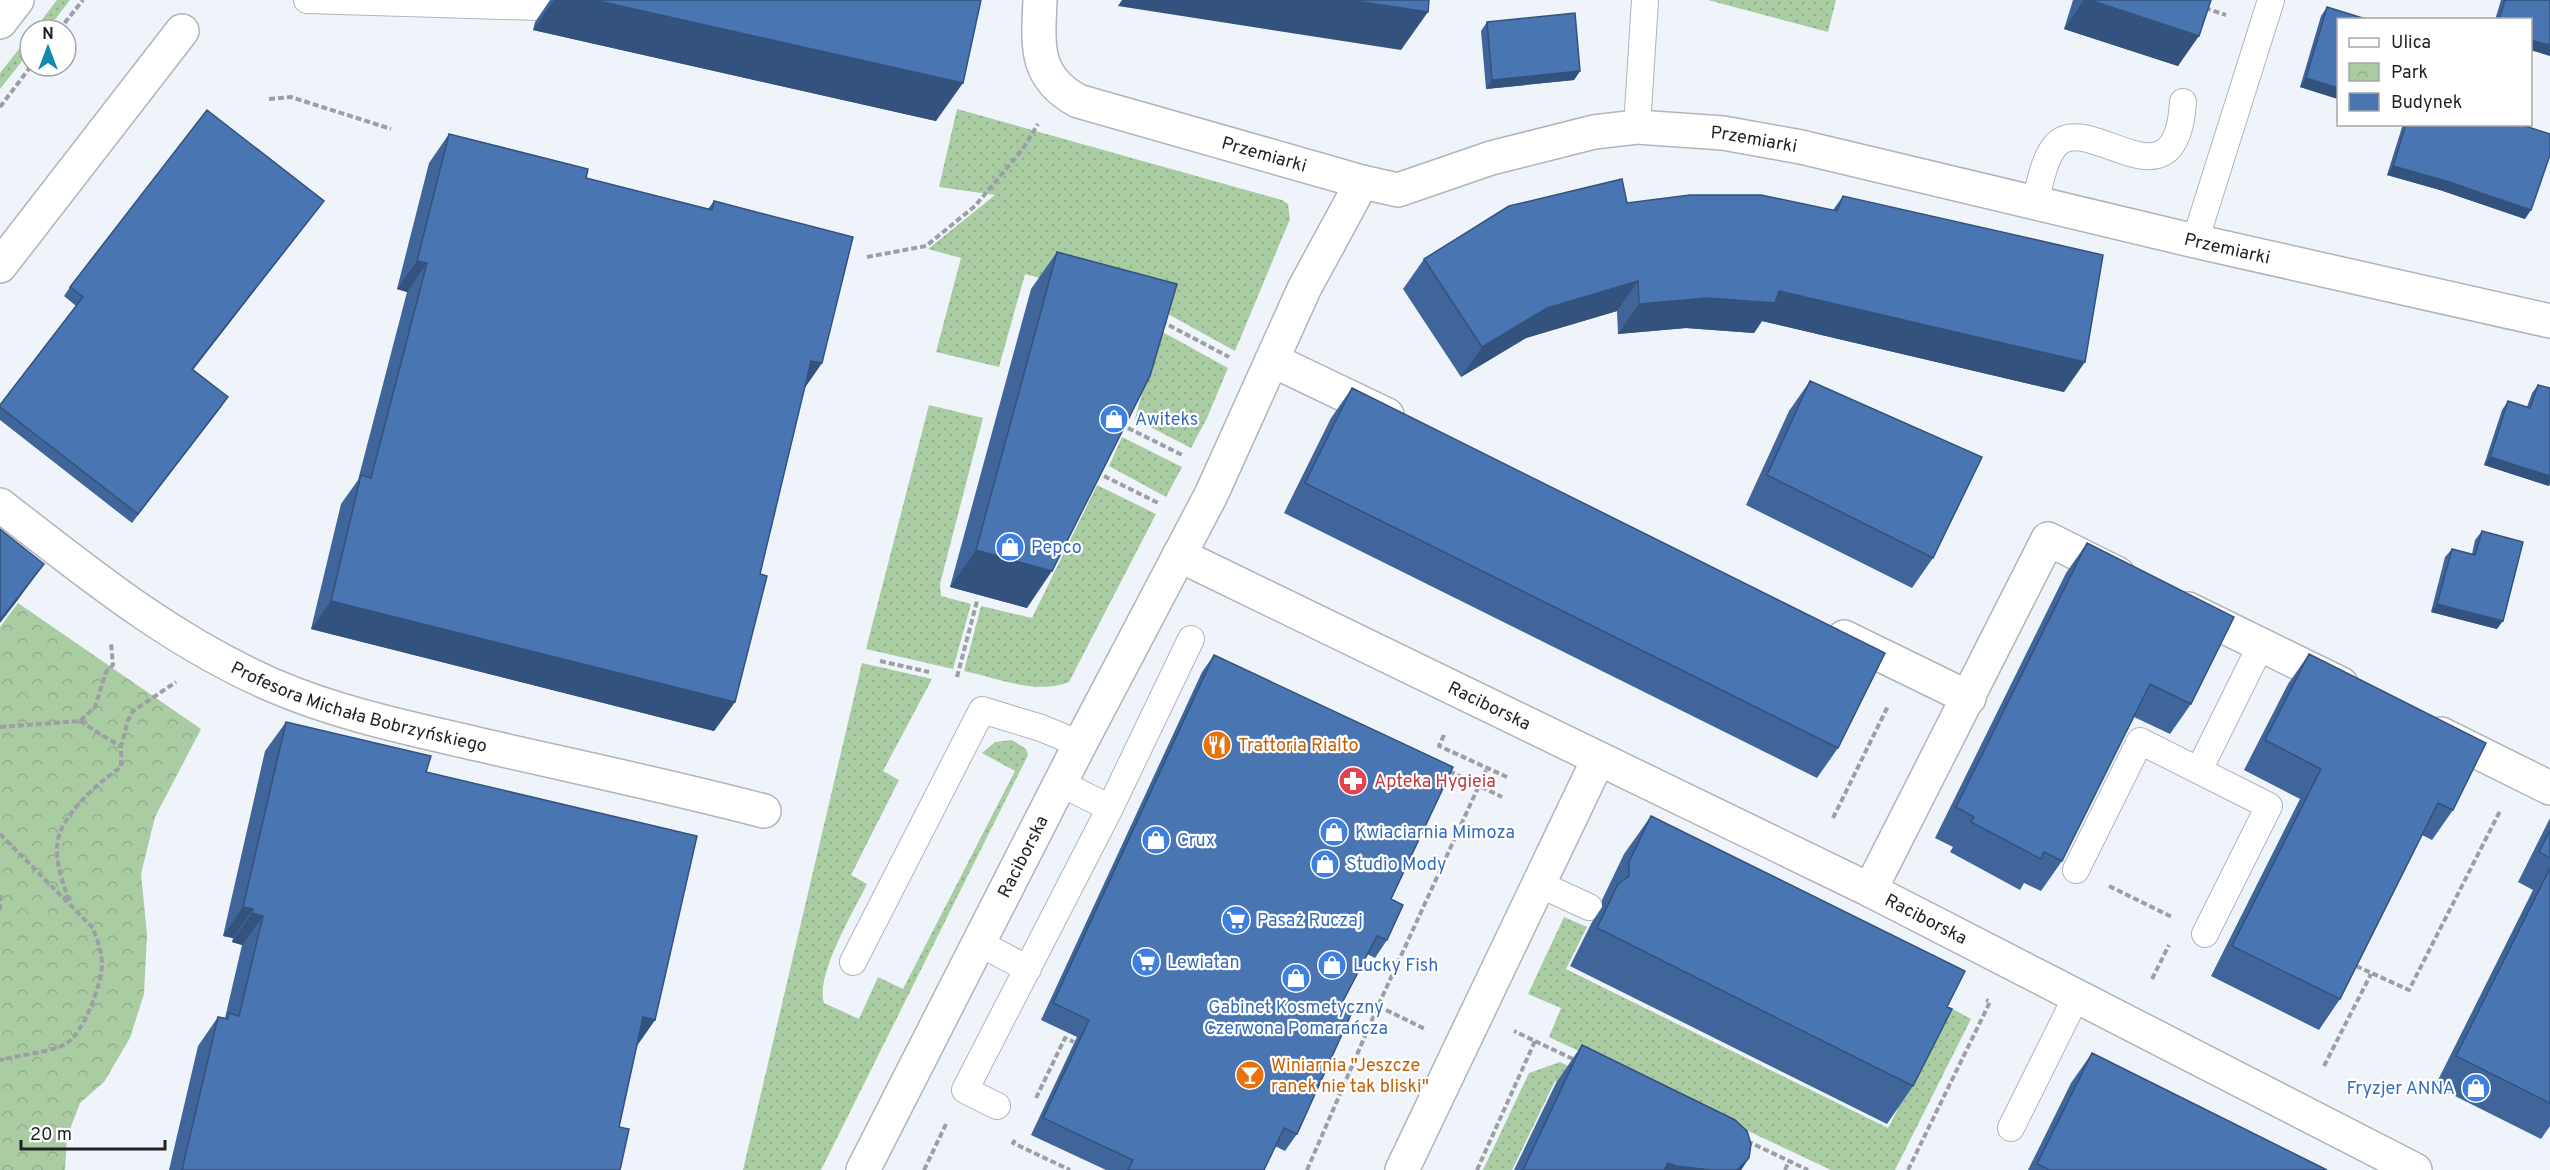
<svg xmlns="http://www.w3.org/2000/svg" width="2550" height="1170" viewBox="0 0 2550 1170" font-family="Overpass,sans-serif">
<defs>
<pattern id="grass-dots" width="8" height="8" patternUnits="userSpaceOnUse" patternTransform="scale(1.5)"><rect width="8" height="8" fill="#a9cca3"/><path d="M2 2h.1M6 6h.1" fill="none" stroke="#91af8c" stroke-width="1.8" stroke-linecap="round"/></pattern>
<pattern id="park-crowns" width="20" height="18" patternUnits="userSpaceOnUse" patternTransform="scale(1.5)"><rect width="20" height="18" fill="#a9cca3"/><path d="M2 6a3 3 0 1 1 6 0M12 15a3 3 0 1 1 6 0" fill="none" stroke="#91af8c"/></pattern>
</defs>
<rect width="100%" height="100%" fill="#eff4fa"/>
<!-- grass -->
<path fill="url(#grass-dots)" d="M 57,0 L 70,0 L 47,30 L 34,30 Z
M 1708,0 L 1836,0 L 1828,32 Z
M 30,35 L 30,51 L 0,89 L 0,73 Z
M 957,109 L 1282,200 L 1288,204 L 1290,219 L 1235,351 L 1166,313 L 1025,274 L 999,367 L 936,352 L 961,258 L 928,249 L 995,195 L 939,187 Z
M 1159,330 L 1228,368 L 1207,418 L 1191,448 L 1135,419 Z
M 929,405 L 983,418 L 940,584 L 941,596 L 971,604 L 953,669 L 866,649 Z
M 1122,437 L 1182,467 L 1166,497 L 1109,466 Z
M 1097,485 L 1156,514 L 1069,682 C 1036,695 997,678 964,671 L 981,606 L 1032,618 Z
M 862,663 L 932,679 L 883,771 L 899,780 L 851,875 L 867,884 C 854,911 815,975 824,1003 L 859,1019 L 878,977 L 903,989 L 1015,771 L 982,753 L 995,742 L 1012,740 L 1026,749 L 1028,755 L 821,1170 L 743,1170 Z
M 1564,917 L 1587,927 L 1566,969 L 1888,1128 L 1928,1050 L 1942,1003 L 1971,1019 L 1895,1170 L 1831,1170 L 1549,1037 L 1561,1008 L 1528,994 Z
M 1560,1062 L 1599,1081 L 1592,1099 L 1555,1081 L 1512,1170 L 1483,1170 L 1529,1073 Z"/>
<!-- park -->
<path fill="url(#park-crowns)" d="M 18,603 L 201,729 L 155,817 L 141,874 L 147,934 L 144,994 L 130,1038 L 104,1082 L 80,1103 L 67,1137 L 65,1170 L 0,1170 L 0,627 Z"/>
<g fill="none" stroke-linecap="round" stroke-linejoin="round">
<!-- lane casing -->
<g stroke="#b1b5bb" stroke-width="28">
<path id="lane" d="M 307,0 L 539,7
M 1637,127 L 1645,0
M 2035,202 C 2040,185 2043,161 2055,146 C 2087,107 2176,217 2183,102
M 2195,241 L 2271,0
M 2199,770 L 2261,645
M 1060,783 L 1110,808
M 2076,870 L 2140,741 L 2269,806 L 2205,934
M 1539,884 L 1589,907
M 979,943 L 1028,969
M 853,962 L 982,710 L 1041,728 L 1080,744
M 997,1106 L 965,1090 L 1110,808 L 1191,639
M 2011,1128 L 2076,997"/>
</g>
<!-- street casing -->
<g stroke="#b1b5bb" stroke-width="36">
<g id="street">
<path id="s1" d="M 1040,0 C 1038,46 1034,77 1078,101 L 1362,182 L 1398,190 L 1491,158 L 1594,132 L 1637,127 L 1723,133 L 1801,147 L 2195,241 L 2550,321"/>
<path d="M 0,266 L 182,31"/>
<path d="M 1272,360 L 1387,415"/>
<path id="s2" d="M 0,505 C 88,573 169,640 272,685 C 336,713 408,728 477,744 C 572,766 669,786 764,811"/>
<path id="s3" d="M 1179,555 L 1870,890 L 2415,1170"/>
<path d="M 2188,609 L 2341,684"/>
<path d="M 1844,637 L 1969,698"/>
<path d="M 2441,734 L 2550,788"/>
<path d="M 1870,890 L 2048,539 L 2118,574"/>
<path id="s4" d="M 863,1170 L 1080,744 L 1211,495 L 1304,289 L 1362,182"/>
<path d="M 1402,1170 L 1598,760"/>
</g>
</g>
<!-- secondary casing -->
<g stroke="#b1b5bb" stroke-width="36">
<path id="secondary" d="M 0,22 L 17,0"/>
</g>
<!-- path -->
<path stroke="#9c9fa4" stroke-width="4" stroke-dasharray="6 3" stroke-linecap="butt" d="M 2205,8 L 2226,15
M 59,30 L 83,0
M 269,99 L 291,97 L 391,129
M 0,107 L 31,66
M 867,257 L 926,246 L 975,206 L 1022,150 L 1038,124
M 1161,321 L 1229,357
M 1128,428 L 1184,456
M 1104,476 L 1160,504
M 880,661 L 929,672
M 957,677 L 977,601
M 80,721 L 121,747
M 0,727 L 80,721 L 95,707 L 106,672 L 113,665 L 111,643
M 1444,735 L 1439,746 L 1507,777
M 1449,771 L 1502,797
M 1833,818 L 1888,706
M 0,834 L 93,928 C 97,940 102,951 102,964 C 102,983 84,1032 67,1043 C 54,1052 18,1055 0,1060
M 2109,886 L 2172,917
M 0,895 L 0,912
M 69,901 C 63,883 56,865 57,846 C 58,817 99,782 121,767 L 121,747 L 128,720 L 133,711 L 176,682
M 2356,966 L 2409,990 L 2500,811
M 2152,979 L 2169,945
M 1378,1006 L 1425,1029
M 1535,1041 L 1575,1060
M 2324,1066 L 2371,974
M 1036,1098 L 1065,1038 L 1074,1042
M 1015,1140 L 1013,1143 L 1070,1170
M 1747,1141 L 1808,1170
M 924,1170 L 947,1122
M 1307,1170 L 1378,1006 L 1487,768
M 1477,1170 L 1535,1041 L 1514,1031
M 1785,1170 L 1789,1161
M 1908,1170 L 1990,1002 L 1986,1000"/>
<!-- lane -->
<use href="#lane" stroke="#fff" stroke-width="26"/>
<!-- street -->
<use href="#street" stroke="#fff" stroke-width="33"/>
<!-- secondary -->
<use href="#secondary" stroke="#fff" stroke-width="33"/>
</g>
<!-- wall -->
<path fill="#3f659a" d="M 550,0 L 981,0 L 936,121 L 533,30 L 535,22 Z
M 2073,0 L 2211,0 L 2178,66 L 2064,29 Z
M 2501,0 L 2550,0 L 2530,20 L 2495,20 Z
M 2327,7 L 2338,99 L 2300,87 L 2321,16 Z
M 1487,22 L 1580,71 L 1574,80 L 1486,89 L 1481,31 Z
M 2403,124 L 2519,124 L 2525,219 L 2440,190 L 2387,175 Z
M 449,134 L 586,178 L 708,209 L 714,201 L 822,363 L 805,387 L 760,574 L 735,702 L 714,731 L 311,629 L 341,504 L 358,480 L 407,292 L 397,289 L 429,163 Z
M 1843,196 L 2064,392 L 1762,321 L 1754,333 L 1686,328 L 1618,334 L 1617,311 L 1526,338 L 1461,377 L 1403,289 L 1424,259 L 1627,203 L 1833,210 Z
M 324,201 L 193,370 L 222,406 L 132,523 L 0,420 L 0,405 L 76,306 L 64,296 L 70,287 Z
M 1057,252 L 1027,608 L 950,587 L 1031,289 Z
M 1810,381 L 1933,558 L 1912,588 L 1746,505 L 1789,411 Z
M 2538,385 L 2549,486 L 2484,465 L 2502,410 L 2508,401 L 2527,407 L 2532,393 Z
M 1352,388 L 1838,748 L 1817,778 L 1284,513 L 1331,418 Z
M 2482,531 L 2497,629 L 2431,612 L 2445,557 L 2452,549 L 2472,554 L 2475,540 Z
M 2087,543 L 2191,704 L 2170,734 L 2134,717 L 2062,861 L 2041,891 L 2024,883 L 2020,890 L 1950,852 L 1953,847 L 1935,838 L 2066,573 Z
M 2309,654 L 2453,810 L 2432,840 L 2422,835 L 2340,999 L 2319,1030 L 2211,976 L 2300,799 L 2244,770 L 2288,684 Z
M 1214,655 L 1391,899 L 1387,940 L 1375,958 L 1367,954 L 1341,1005 L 1297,1134 L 1285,1151 L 1275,1146 L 1264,1170 L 1106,1170 L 1031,1135 L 1077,1037 L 1041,1020 L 1202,672 Z
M 286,722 L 426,772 L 655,1020 L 637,1046 L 619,1127 L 620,1170 L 169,1170 L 198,1046 L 218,1017 L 225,1018 L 242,945 L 232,942 L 233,938 L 223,936 L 265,751 Z
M 1651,816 L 1947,1007 L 1913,1086 L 1887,1124 L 1570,966 L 1592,922 L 1602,907 L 1602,900 L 1624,854 Z
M 2550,818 L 2550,1126 L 2541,1139 L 2435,1086 L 2533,890 L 2518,882 Z
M 1582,1045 L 1749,1158 L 1741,1170 L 1514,1170 L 1556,1083 Z
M 2092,1053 L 2327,1170 L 2028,1170 L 2071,1083 Z"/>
<!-- shaded-wall -->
<path fill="#33527d" d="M 554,0 L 594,0 L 963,83 L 936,121 L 533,30 Z
M 1122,0 L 1349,0 L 1428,12 L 1401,50 L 1118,6 Z
M 2084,0 L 2090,0 L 2199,36 L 2178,66 L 2064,29 Z
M 2530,40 L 2550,45 L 2550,56 L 2530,50 Z
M 1580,71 L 1574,80 L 1486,89 L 1492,80 Z
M 2306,78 L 2338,88 L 2338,99 L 2300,87 Z
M 2393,166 L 2446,181 L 2531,210 L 2525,219 L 2440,190 L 2387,175 Z
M 324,201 L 317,209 L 186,378 L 192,369 Z
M 417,261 L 427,263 L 407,292 L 397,289 Z
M 1638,281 L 1617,311 L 1526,338 L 1461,377 L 1482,347 L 1547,308 Z
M 1779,291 L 2085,362 L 2064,392 L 1762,321 L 1754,333 L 1686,328 L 1618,334 L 1639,304 Z
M 811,361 L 822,363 L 802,392 Z
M 2490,457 L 2550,476 L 2550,484 L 2549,486 L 2484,465 Z
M 976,550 L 1052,571 L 1027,608 L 950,587 Z
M 44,564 L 17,601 L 0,623 L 0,620 Z
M 331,601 L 735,702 L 714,731 L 311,629 Z
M 2437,604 L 2503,621 L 2497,629 L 2431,612 Z
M 243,907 L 253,909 L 233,938 L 223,936 Z
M 252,913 L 263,916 L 242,945 L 232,942 Z
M 643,1017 L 655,1020 L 634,1049 Z
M 1749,1158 L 1741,1170 L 1737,1170 Z
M 1668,1163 L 1711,1170 L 1663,1170 Z"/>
<!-- building -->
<path fill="#4975b3" stroke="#33527d" stroke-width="1.5" d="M 594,0 L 981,0 L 963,83 Z
M 1349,0 L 1429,0 L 1428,12 Z
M 2090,0 L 2211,0 L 2199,36 Z
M 2505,0 L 2550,0 L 2550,45 L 2530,40 L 2530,20 L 2499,20 Z
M 2327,7 L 2369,20 L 2338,20 L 2338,88 L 2306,78 Z
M 1575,13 L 1580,71 L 1492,80 L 1487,22 Z
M 207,110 L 324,201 L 192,369 L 228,397 L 138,514 L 0,407 L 0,405 L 83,297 L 70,287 Z
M 2406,124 L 2519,124 L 2550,134 L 2550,155 L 2531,210 L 2446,181 L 2393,166 Z
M 449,134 L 588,169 L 586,178 L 712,210 L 714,201 L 853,237 L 822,363 L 811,361 L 760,574 L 767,576 L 735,702 L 331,601 L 361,475 L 371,478 L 427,263 L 417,261 Z
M 1622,179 L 1627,203 L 1690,195 L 1761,195 L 1837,211 L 1843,196 L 2103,255 L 2085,362 L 1779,291 L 1775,303 L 1707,298 L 1639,304 L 1638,281 L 1547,308 L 1482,347 L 1424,259 L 1509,206 Z
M 1057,252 L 1177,284 L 1150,376 L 1052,571 L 976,550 Z
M 1810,381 L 1982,457 L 1933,558 L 1767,475 Z
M 2538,385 L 2550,388 L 2550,476 L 2490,457 L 2508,401 L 2530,408 Z
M 1352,388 L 1885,653 L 1838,748 L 1305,483 Z
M 0,529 L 44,564 L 0,620 Z
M 2482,531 L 2523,542 L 2503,621 L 2437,604 L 2452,549 L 2475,555 Z
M 2087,543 L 2234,617 L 2191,704 L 2150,684 L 2062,861 L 2044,852 L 2041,859 L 1971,822 L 1974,817 L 1956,807 Z
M 2309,654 L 2486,743 L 2453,810 L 2438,803 L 2340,999 L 2232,946 L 2321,769 L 2265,740 Z
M 1214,655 L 1453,767 L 1391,899 L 1403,905 L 1387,940 L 1377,936 L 1341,1005 L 1353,1010 L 1297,1134 L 1284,1128 L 1264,1170 L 1128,1170 L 1133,1160 L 1043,1118 L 1089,1020 L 1053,1003 Z
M 286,722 L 431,756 L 426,772 L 697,836 L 655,1020 L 643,1017 L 619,1127 L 629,1129 L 620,1170 L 182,1170 L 218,1017 L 228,1019 L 229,1013 L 239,1016 L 263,916 L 252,913 L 253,909 L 243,907 Z
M 1651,816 L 1965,971 L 1947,1007 L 1952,1009 L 1913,1086 L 1597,928 L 1618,884 L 1629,876 L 1629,862 Z
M 2550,830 L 2550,858 L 2539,852 Z
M 2550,868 L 2550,1103 L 2456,1056 Z
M 1582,1045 L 1735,1120 L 1747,1131 L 1751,1144 L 1749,1158 L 1737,1170 L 1711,1170 L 1676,1166 L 1668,1163 L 1664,1170 L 1523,1170 Z
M 2092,1053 L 2327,1170 L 2049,1170 L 2037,1164 Z"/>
<!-- icons -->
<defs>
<g id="shop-disc" transform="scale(1.5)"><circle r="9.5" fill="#3f7fe0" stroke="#fff"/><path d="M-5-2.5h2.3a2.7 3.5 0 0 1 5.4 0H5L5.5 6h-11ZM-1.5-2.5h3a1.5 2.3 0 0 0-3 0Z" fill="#fff"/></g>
<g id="restaurant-disc" transform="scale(1.5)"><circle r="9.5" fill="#e8710a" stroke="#fff"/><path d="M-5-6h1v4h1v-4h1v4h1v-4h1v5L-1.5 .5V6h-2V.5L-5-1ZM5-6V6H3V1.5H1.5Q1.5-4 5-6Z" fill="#fff"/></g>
<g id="pharmacy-disc" transform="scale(1.5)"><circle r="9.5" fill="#e0444e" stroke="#fff"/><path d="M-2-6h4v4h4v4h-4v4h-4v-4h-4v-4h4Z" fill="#fff"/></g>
<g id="supermarket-disc" transform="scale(1.5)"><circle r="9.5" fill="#3f7fe0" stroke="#fff"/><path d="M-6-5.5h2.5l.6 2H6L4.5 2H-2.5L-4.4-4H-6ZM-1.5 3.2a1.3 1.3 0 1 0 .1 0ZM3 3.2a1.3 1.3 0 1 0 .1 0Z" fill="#fff"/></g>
<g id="bar-disc" transform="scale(1.5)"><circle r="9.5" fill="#e8710a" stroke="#fff"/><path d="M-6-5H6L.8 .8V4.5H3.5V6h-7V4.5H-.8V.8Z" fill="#fff"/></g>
</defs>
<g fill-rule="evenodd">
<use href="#shop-disc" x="1114" y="419"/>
<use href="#shop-disc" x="1010" y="547"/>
<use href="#restaurant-disc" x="1217" y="745"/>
<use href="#pharmacy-disc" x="1353" y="781"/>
<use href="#shop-disc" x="1334" y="832"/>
<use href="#shop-disc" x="1156" y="840"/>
<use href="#shop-disc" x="1325" y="864"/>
<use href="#supermarket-disc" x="1236" y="920"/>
<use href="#supermarket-disc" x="1146" y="962"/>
<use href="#shop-disc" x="1332" y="965"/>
<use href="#shop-disc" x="1296" y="978"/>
<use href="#bar-disc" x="1250" y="1075"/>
<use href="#shop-disc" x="2476" y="1088"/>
</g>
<g text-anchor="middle" stroke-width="4.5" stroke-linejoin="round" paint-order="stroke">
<!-- street labels -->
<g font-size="18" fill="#1f2023" stroke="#fff">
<text dy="6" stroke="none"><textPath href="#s1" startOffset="814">Przemiarki</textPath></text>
<text dy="6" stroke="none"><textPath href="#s1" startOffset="310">Przemiarki</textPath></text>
<text dy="6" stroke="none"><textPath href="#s1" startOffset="1300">Przemiarki</textPath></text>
<text dy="6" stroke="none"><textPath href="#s2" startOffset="417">Profesora Michała Bobrzyńskiego</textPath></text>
<text dy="6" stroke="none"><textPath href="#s3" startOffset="345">Raciborska</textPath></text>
<text dy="6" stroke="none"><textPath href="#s4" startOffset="352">Raciborska</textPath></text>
<text dy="6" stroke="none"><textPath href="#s3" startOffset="831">Raciborska</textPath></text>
</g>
<!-- shop labels -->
<g font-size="18" fill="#366cbe" stroke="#fff" text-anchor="start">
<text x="1135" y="425">Awiteks</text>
<text x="1031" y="553">Pepco</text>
<text x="1355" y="838">Kwiaciarnia Mimoza</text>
<text x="1177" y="846">Crux</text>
<text x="1346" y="870">Studio Mody</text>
<text x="1257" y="926">Pasaż Ruczaj</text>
<text x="1167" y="968">Lewiatan</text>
<text x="1353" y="971">Lucky Fish</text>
<text x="1296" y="1013" text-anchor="middle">Gabinet Kosmetyczny<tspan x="1296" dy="21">Czerwona Pomarańcza</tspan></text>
<text x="2455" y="1094" text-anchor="end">Fryzjer ANNA</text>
</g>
<!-- food labels -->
<g font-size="18" fill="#c56008" stroke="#fff" text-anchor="start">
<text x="1238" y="751">Trattoria Rialto</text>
<text x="1271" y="1071">Winiarnia "Jeszcze<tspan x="1271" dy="21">ranek nie tak bliski"</tspan></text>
</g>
<!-- health labels -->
<g font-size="18" fill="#be3a42" stroke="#fff" text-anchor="start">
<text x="1374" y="787">Apteka Hygieia</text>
</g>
</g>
<!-- legend -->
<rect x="2337" y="18" width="195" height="108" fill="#ffffff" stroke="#a5a6a7" stroke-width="1.5"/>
<rect x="2349" y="38" width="30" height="9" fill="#ffffff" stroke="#a5a6a7" stroke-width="1.5"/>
<text x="2391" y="48" font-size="18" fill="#1f2023">Ulica</text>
<rect x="2349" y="63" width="30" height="18" fill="url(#park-crowns)" stroke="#a5a6a7" stroke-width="1.5"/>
<text x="2391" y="78" font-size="18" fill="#1f2023">Park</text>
<rect x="2349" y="93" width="30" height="18" fill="#4975b3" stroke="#a5a6a7" stroke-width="1.5"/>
<text x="2391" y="108" font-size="18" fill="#1f2023">Budynek</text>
<!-- north arrow -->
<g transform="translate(48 48)"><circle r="28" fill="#ffffff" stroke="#a5a6a7" stroke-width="1.5"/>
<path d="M0-4.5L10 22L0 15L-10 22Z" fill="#1589ad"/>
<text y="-9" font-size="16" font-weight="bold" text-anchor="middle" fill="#1f2023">N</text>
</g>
<!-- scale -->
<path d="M21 1140v9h144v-9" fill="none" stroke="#1f2023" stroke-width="3"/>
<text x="30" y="1140" font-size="18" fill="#1f2023" stroke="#ffffff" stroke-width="4.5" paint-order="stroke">20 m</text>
</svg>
